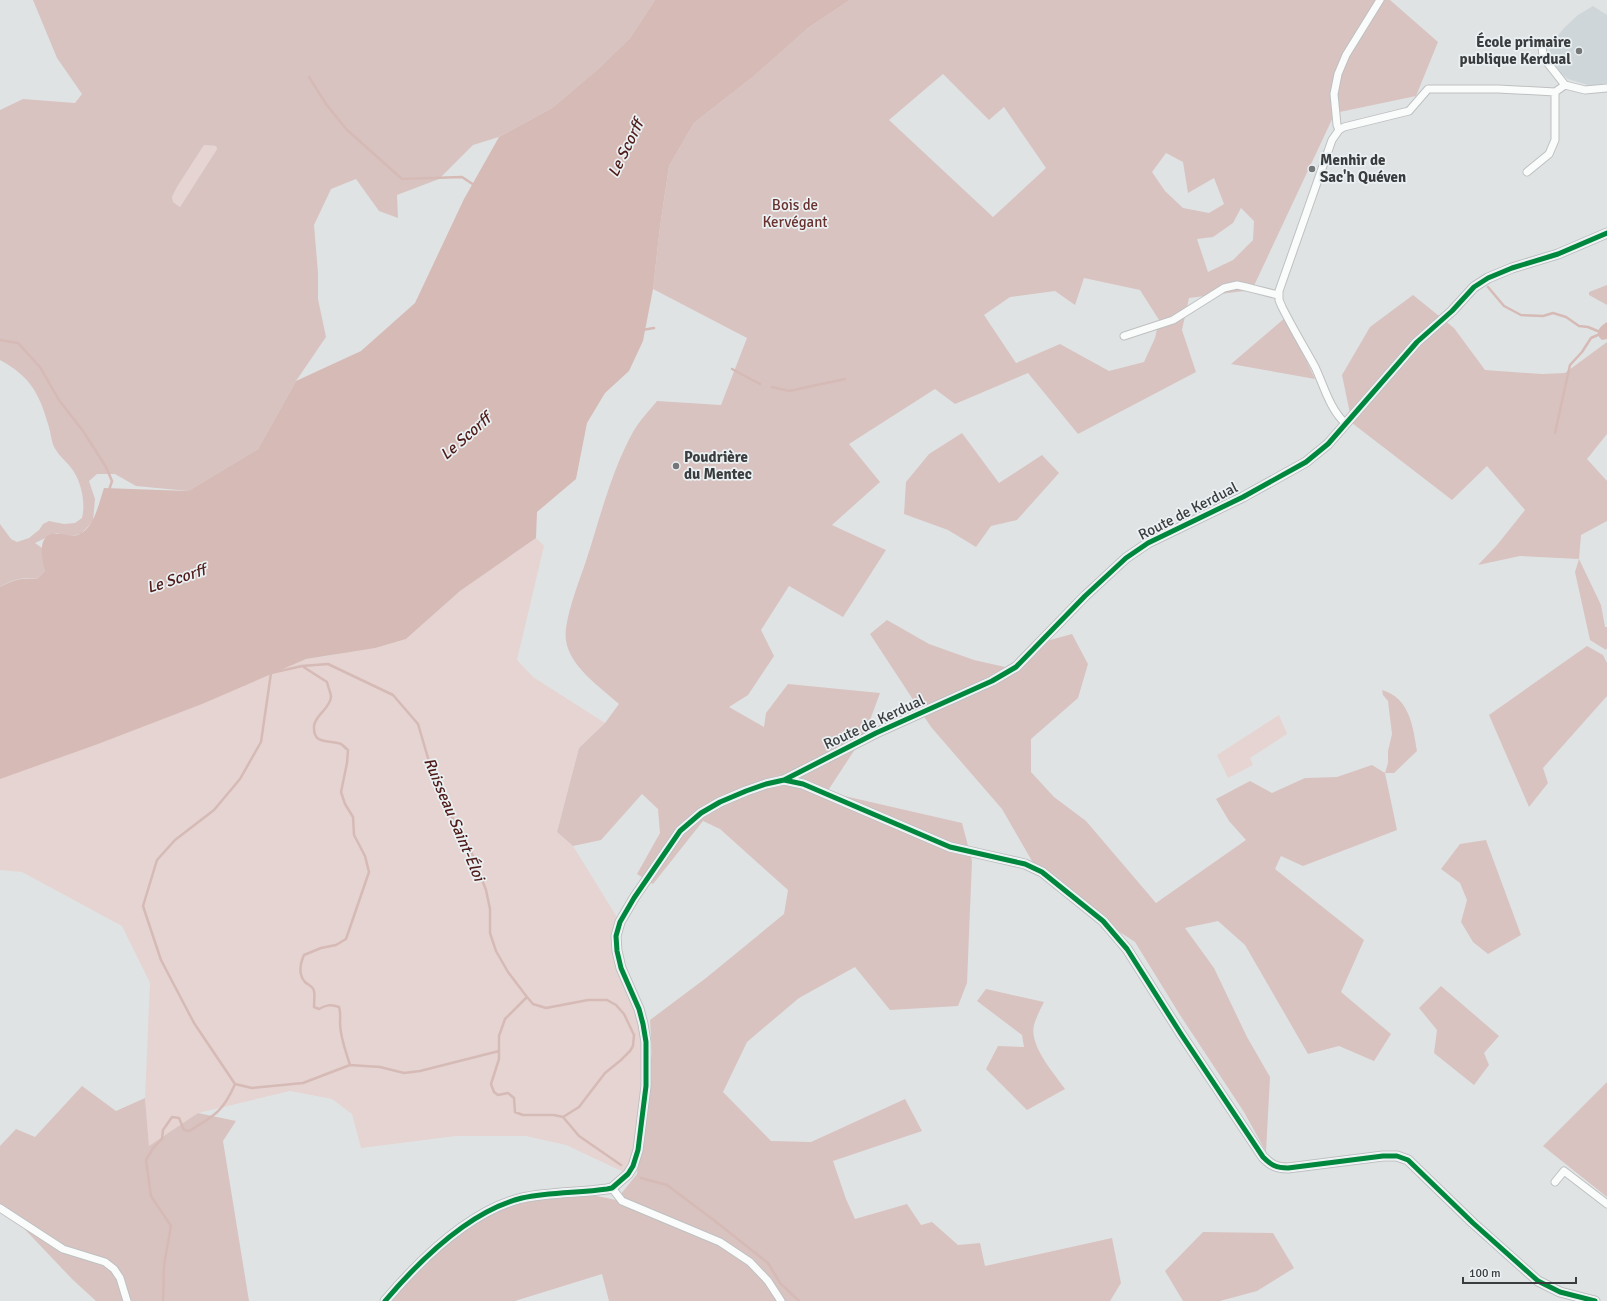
<svg xmlns="http://www.w3.org/2000/svg" width="1607" height="1301" viewBox="0 0 1607 1301" font-family="Signika,sans-serif">
<rect width="100%" height="100%" fill="#e0e3e4"/>
<!-- built -->
<path fill="#ced6d9" d="M 1593,6 L 1607,15 L 1607,83 L 1595,85 L 1588,85 L 1568,79 L 1562,74 L 1550,57 L 1550,45 L 1565,27 L 1578,15 Z"/>
<!-- green -->
<path fill="#e6d4d2" d="M 204,145 L 216,146 L 217,149 L 180,207 L 173,202 L 172,197 L 177,187 Z
M 536,538 L 544,546 L 517,660 L 533,677 L 605,723 L 579,748 L 557,832 L 573,846 L 620,922 L 617,951 L 643,1024 L 640,1136 L 628,1174 L 566,1145 L 526,1136 L 456,1136 L 361,1148 L 352,1114 L 332,1099 L 290,1091 L 198,1113 L 149,1147 L 145,1098 L 150,983 L 122,926 L 22,872 L 0,870 L 0,778 L 306,659 L 327,656 L 406,639 L 460,591 Z
M 1279,715 L 1287,734 L 1250,758 L 1253,765 L 1228,778 L 1217,755 Z"/>
<!-- forest -->
<path fill="#d8c3c1" fill-rule="evenodd" d="M 33,0 L 655,0 L 630,38 L 597,70 L 552,108 L 499,137 L 473,145 L 439,179 L 397,195 L 398,218 L 379,211 L 356,179 L 331,189 L 314,225 L 318,273 L 318,299 L 326,337 L 296,381 L 258,449 L 188,491 L 136,486 L 115,474 L 97,474 L 89,481 L 95,499 L 93,521 L 81,534 L 70,536 L 56,533 L 35,543 L 42,548 L 45,571 L 37,579 C 23,576 12,580 0,587 L 0,524 L 11,539 L 17,542 L 29,538 L 39,530 L 43,524 L 49,521 L 64,524 L 75,523 L 82,518 C 86,503 81,481 72,469 C 67,462 60,457 56,450 C 51,444 51,432 48,424 C 39,392 29,376 0,360 L 0,110 L 23,99 L 75,103 L 82,94 L 57,58 ZM 204,145 L 216,146 L 217,149 L 180,207 L 173,202 L 172,197 L 177,187 Z
M 850,0 L 1390,0 L 1438,42 L 1416,96 L 1335,113 L 1252,290 L 1189,298 L 1182,330 L 1196,372 L 1078,434 L 1028,373 L 955,404 L 935,389 L 849,444 L 880,482 L 832,525 L 886,550 L 843,617 L 789,586 L 761,630 L 774,656 L 748,695 L 729,707 L 764,727 L 766,713 L 788,684 L 880,693 L 865,734 L 827,792 L 962,823 L 972,861 L 967,983 L 958,1006 L 890,1010 L 855,967 L 799,998 L 747,1042 L 723,1092 L 771,1141 L 811,1142 L 905,1099 L 922,1131 L 833,1161 L 846,1199 L 855,1219 L 907,1204 L 921,1225 L 932,1222 L 958,1245 L 980,1243 L 985,1266 L 1112,1238 L 1121,1283 L 1110,1301 L 609,1301 L 602,1274 L 515,1301 L 385,1301 L 434,1250 L 507,1203 L 578,1192 L 616,1200 L 637,1174 L 639,1150 L 652,1053 L 650,1020 L 706,978 L 784,914 L 788,890 L 720,829 L 703,821 L 653,884 L 637,874 L 660,833 L 658,809 L 642,794 L 601,840 L 573,846 L 557,832 L 579,748 L 605,723 L 619,704 C 600,687 569,666 566,640 C 563,622 580,579 586,561 C 600,518 611,472 633,432 C 639,421 649,411 657,401 L 721,405 L 747,338 L 653,289 L 660,227 L 669,166 L 694,123 L 754,76 L 808,28 ZM 943,74 L 989,120 L 1004,107 L 1046,168 L 993,217 L 889,120 ZM 1166,153 L 1183,162 L 1188,193 L 1214,178 L 1224,204 L 1209,213 L 1183,208 L 1165,191 L 1152,172 ZM 1241,208 L 1254,221 L 1253,240 L 1233,260 L 1208,272 L 1197,239 L 1213,237 L 1233,223 ZM 1084,278 L 1140,290 L 1159,320 L 1155,338 L 1144,362 L 1109,371 L 1060,344 L 1016,363 L 984,315 L 1010,297 L 1055,291 L 1075,305 Z
M 1607,285 L 1607,305 L 1589,295 L 1589,292 Z
M 1413,295 L 1454,328 L 1485,370 L 1542,374 L 1565,373 L 1607,342 L 1607,434 L 1587,459 L 1607,481 L 1607,521 L 1581,535 L 1579,559 L 1601,605 L 1605,627 L 1607,627 L 1607,648 L 1606,650 L 1590,640 L 1575,572 L 1579,559 L 1520,556 L 1478,565 L 1497,545 L 1525,510 L 1487,466 L 1452,500 L 1352,423 L 1342,375 L 1370,327 Z
M 1286,317 L 1315,379 L 1231,364 Z
M 962,433 L 999,483 L 1042,455 L 1059,473 L 1017,520 L 991,526 L 976,547 L 948,530 L 904,514 L 906,482 L 929,454 Z
M 887,620 L 929,644 L 974,660 L 1005,667 L 1050,640 L 1072,634 L 1088,664 L 1078,698 L 1031,739 L 1031,772 L 1054,797 L 1086,821 L 1156,903 L 1246,840 L 1229,821 L 1216,799 L 1250,781 L 1272,793 L 1305,778 L 1337,777 L 1372,765 L 1385,773 L 1388,763 L 1388,751 L 1392,734 L 1388,701 L 1383,695 L 1382,690 C 1410,698 1413,727 1417,751 L 1394,773 L 1385,773 L 1397,830 L 1303,866 L 1281,856 L 1275,869 L 1364,940 L 1341,992 L 1391,1034 L 1374,1061 L 1339,1046 L 1308,1054 L 1245,945 L 1218,921 L 1185,928 L 1214,968 L 1247,1037 L 1270,1077 L 1266,1152 L 1244,1112 L 1180,1015 L 1135,942 L 1103,921 L 1036,868 L 1002,809 L 931,727 L 870,634 Z
M 1587,646 L 1603,655 L 1607,663 L 1607,696 L 1543,768 L 1548,783 L 1529,807 L 1489,715 Z
M 1486,840 L 1521,935 L 1488,954 L 1473,942 L 1461,922 L 1467,900 L 1460,883 L 1441,869 L 1460,844 Z
M 1441,986 L 1499,1036 L 1484,1053 L 1489,1065 L 1474,1085 L 1434,1053 L 1437,1030 L 1419,1008 Z
M 986,989 L 1044,1002 C 1040,1010 1036,1018 1034,1025 C 1029,1046 1054,1073 1065,1089 L 1027,1110 L 986,1069 L 998,1046 L 1024,1047 L 1022,1035 L 977,1001 Z
M 1607,1082 L 1607,1197 L 1543,1146 Z
M 82,1086 L 116,1111 L 145,1098 L 149,1146 L 198,1113 L 236,1121 L 223,1141 L 249,1301 L 96,1301 L 72,1279 L 14,1218 L 0,1208 L 0,1146 L 16,1129 L 35,1137 Z
M 1203,1232 L 1273,1233 L 1294,1268 L 1257,1291 L 1220,1301 L 1183,1301 L 1165,1271 Z"/>
<!-- water -->
<path fill="#d6bab6" d="M 655,0 L 850,0 L 808,28 L 754,76 L 694,123 L 669,166 L 660,227 L 653,289 L 643,341 L 629,371 L 605,393 L 587,423 L 576,479 L 537,512 L 536,538 L 460,591 L 406,639 L 375,648 L 306,659 L 202,704 L 98,744 L 0,779 L 0,587 C 12,580 23,577 37,579 L 45,571 C 41,556 36,529 62,534 C 68,535 74,537 80,534 C 95,526 99,502 104,488 L 188,491 L 258,449 L 296,381 L 361,351 L 415,303 L 464,199 L 499,137 L 552,108 L 597,70 L 630,38 Z
M 1607,322 L 1607,339 L 1602,340 C 1594,333 1599,327 1607,322 Z"/>
<g fill="none" stroke-linecap="round" stroke-linejoin="round">
<!-- stream -->
<path stroke="#d6bab6" stroke-width="2.5" d="M 309,77 L 326,104 L 346,129 L 402,179 L 462,177 L 474,185
M 1488,287 L 1504,306 L 1521,315 L 1543,316 L 1553,313 L 1566,317 L 1579,326 L 1588,327 L 1600,332
M 642,330 L 654,328
M 0,340 L 18,343 L 40,367 L 59,400 L 83,431 L 106,467 L 112,481 L 109,490
M 732,369 L 760,384
M 772,387 L 789,391 L 845,379
M 1555,433 L 1570,365 L 1582,352 L 1591,338 L 1600,334
M 302,666 L 327,682 C 328,687 331,693 331,697 C 330,709 315,715 314,726 C 313,746 329,739 341,744 C 343,745 346,749 348,750 L 347,763 L 341,792 L 345,804 L 353,817 L 354,835 L 365,856 L 369,872 L 346,939 L 336,945 L 321,948 L 304,955 C 300,964 298,974 305,982 C 308,985 313,986 314,991 C 315,995 314,1002 314,1007 L 319,1009 C 326,1005 331,1004 339,1007 C 341,1013 340,1017 340,1023 C 340,1037 346,1052 350,1065
M 271,673 L 302,666 L 328,664 L 393,695 L 418,724 L 433,775 L 449,812 L 469,846 L 486,890 L 490,909 L 490,933 L 496,951 L 508,972 L 527,997 L 505,1019 L 499,1036 L 499,1059 L 491,1084 L 494,1092 L 498,1095 L 508,1093 L 514,1098 L 515,1112 L 523,1115 L 554,1115 L 563,1117 L 579,1136 L 621,1165
M 527,997 L 533,1004 L 546,1008 L 588,1000 L 607,1000 L 616,1005 L 624,1014 L 634,1035 L 633,1046 L 630,1051 L 621,1060 L 605,1073 L 579,1107 L 563,1117
M 235,1084 L 252,1088 L 303,1083 L 350,1065 L 380,1067 L 404,1073 L 420,1071 L 499,1051
M 641,1178 L 667,1185 L 715,1221 L 768,1263 L 780,1283 L 799,1301
M 163,1301 L 164,1265 L 171,1226 L 151,1196 L 146,1160 L 153,1148 L 162,1139 L 163,1130 L 172,1117 L 179,1118 L 184,1130 L 189,1131 C 214,1116 223,1112 235,1084 L 194,1023 L 161,960 L 143,906 L 157,860 L 175,840 L 214,810 L 240,779 L 261,742 L 271,673 L 271,670"/>
<!-- minor casing -->
<g stroke="#bec0c1" stroke-width="9">
<path id="minor" d="M 1542,45 L 1543,57 L 1565,85 L 1585,90 L 1607,88
M 1339,130 L 1344,127 L 1409,111 L 1428,89 L 1498,89 L 1555,92
M 1527,172 L 1549,154 L 1555,140 L 1555,92 L 1565,85
M 1124,336 L 1173,320 L 1224,288 L 1237,285 L 1246,287 L 1278,295
M 1346,424 C 1330,410 1324,386 1315,367 C 1304,347 1292,327 1282,307 L 1279,300 L 1279,291 L 1332,140 L 1339,130 L 1337,125 L 1334,94 L 1338,74 L 1346,55 L 1380,0
M 1555,1182 L 1564,1171 L 1607,1204
M 612,1188 L 622,1201 L 720,1242 L 750,1262 L 768,1281 L 781,1301
M 0,1208 L 63,1249 L 105,1262 L 114,1269 L 120,1278 L 127,1301"/>
</g>
<!-- tertiary casing -->
<g stroke="#bec0c1" stroke-width="11">
<path id="tertiary" d="M 784,780 L 803,784 L 950,847 L 1025,864 L 1042,872 L 1103,921 L 1127,949 L 1181,1034 L 1263,1157 C 1271,1165 1276,1168 1288,1168 L 1383,1156 L 1397,1156 L 1408,1160 L 1473,1223 L 1538,1281 L 1560,1292 L 1595,1301
M 385,1301 C 419,1261 469,1211 522,1198 C 550,1192 579,1193 607,1189 L 612,1188 L 628,1174 L 633,1166 L 638,1150 L 646,1086 L 646,1042 L 643,1024 L 639,1009 L 621,968 L 617,951 L 616,936 L 620,922 L 634,898 L 680,831 L 701,813 L 720,802 L 746,791 L 766,784 L 784,780 L 876,733 L 992,681 L 1016,667 L 1085,596 L 1126,558 L 1148,543 L 1243,497 L 1306,462 L 1328,444 L 1417,342 L 1452,311 L 1474,287 L 1488,278 L 1512,268 L 1558,254 L 1607,233"/>
</g>
<!-- minor -->
<use href="#minor" stroke="#fafbfb" stroke-width="7"/>
<!-- tertiary -->
<use href="#tertiary" stroke="#fafbfb" stroke-width="9"/>
<!-- cycleway casing -->
<g stroke="#ebf1f3" stroke-width="8">
<path id="cycleway" d="M 784,780 L 803,784 L 950,847 L 1025,864 L 1042,872 L 1103,921 L 1127,949 L 1181,1034 L 1263,1157 C 1271,1165 1276,1168 1288,1168 L 1383,1156 L 1397,1156 L 1408,1160 L 1473,1223 L 1538,1281 L 1560,1292 L 1595,1301
M 385,1301 C 419,1261 469,1211 522,1198 C 550,1192 579,1193 607,1189 L 612,1188 L 628,1174 L 633,1166 L 638,1150 L 646,1086 L 646,1042 L 643,1024 L 639,1009 L 621,968 L 617,951 L 616,936 L 620,922 L 634,898 L 680,831 L 701,813 L 720,802 L 746,791 L 766,784 L 784,780 L 876,733 L 992,681 L 1016,667 L 1085,596 L 1126,558 L 1148,543 L 1243,497 L 1306,462 L 1328,444 L 1417,342 L 1452,311 L 1474,287 L 1488,278 L 1512,268 L 1558,254 L 1607,233"/>
</g>
<!-- cycleway -->
<use href="#cycleway" stroke="#00873e" stroke-width="5"/>
</g>
<!-- markers -->
<g fill="#747677" stroke="#ebf1f3" stroke-width="1.5">
<circle cx="1579" cy="51" r="4"/>
<circle cx="1312" cy="169" r="4"/>
<circle cx="676" cy="466" r="4"/>
</g>
<g text-anchor="middle" stroke-width="3.5" stroke-linejoin="round" paint-order="stroke">
<!-- poi labels -->
<g font-size="15" font-weight="bold" fill="#3a3c3d" stroke="#ebf1f3" text-anchor="start">
<text x="1571" y="47" text-anchor="end">École primaire<tspan x="1571" dy="17">publique Kerdual</tspan></text>
<text x="1320" y="165">Menhir de<tspan x="1320" dy="17">Sac'h Quéven</tspan></text>
<text x="684" y="462">Poudrière<tspan x="684" dy="17">du Mentec</tspan></text>
</g>
<!-- park labels -->
<g font-size="15" fill="#68312d" stroke="#ebf1f3">
<text x="795" y="210">Bois de<tspan x="795" dy="17">Kervégant</tspan></text>
</g>
<!-- street labels -->
<g font-size="15" fill="#3a3c3d" stroke="#ebf1f3">
<text transform="translate(1188 511) rotate(-27)" y="5">Route de Kerdual</text>
<text transform="translate(874 722) rotate(-25)" y="5">Route de Kerdual</text>
</g>
<!-- water labels -->
<g font-size="16" font-style="italic" fill="#4e1b18" stroke="#ebf1f3">
<text transform="translate(625 148) rotate(-64)" y="6">Le Scorff</text>
<text transform="translate(465 436) rotate(-41)" y="6">Le Scorff</text>
<text transform="translate(176 578) rotate(-18)" y="6">Le Scorff</text>
<text transform="translate(455 819) rotate(67)" y="6">Ruisseau Saint-Éloi</text>
</g>
</g>
<!-- scale -->
<path d="M1463 1277v6h113v-6" fill="none" stroke="#3a3c3d" stroke-width="2"/>
<text x="1469" y="1277" font-size="12" fill="#3a3c3d" stroke="#ebf1f3" stroke-width="3" paint-order="stroke">100 m</text>
</svg>
